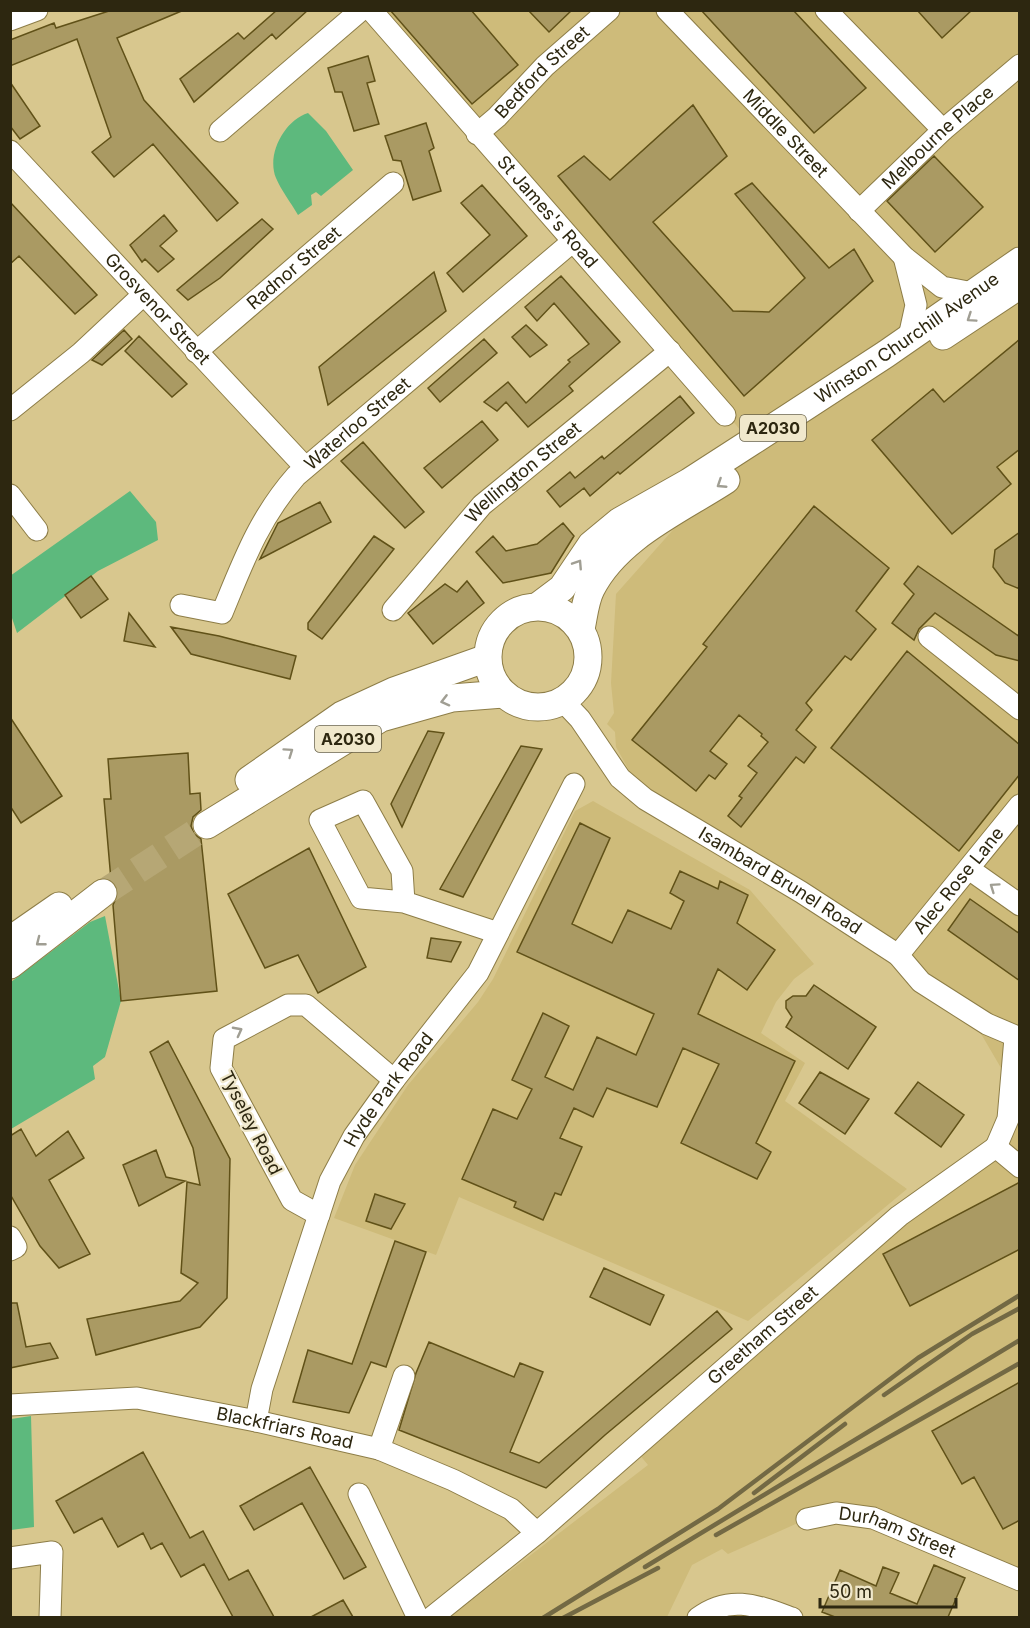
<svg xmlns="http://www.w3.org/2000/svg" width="1030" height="1628" viewBox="0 0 1030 1628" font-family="Inter,sans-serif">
<rect width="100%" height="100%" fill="#d8c78e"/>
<!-- built -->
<path fill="#cebb7a" d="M 372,11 L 1019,11 L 1019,1575 L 874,1518 L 807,1519 L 728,1554 L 722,1549 L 692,1565 L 667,1617 L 450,1617 L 648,1465 L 634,1448 L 996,1147 L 1011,1085 L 970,1015 L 645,799 L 616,747 L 615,732 L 607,724 L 614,713 L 611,683 L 616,594 L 751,442 Z
M 593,801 L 750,890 L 814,964 L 794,979 L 776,1002 L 761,1033 L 805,1063 L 785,1101 L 907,1189 L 748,1321 L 459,1197 L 436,1255 L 334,1218 L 355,1165 L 408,1085 L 478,1002 L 493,979 L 575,811 Z"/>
<!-- green -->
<path fill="#5db97d" d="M 308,113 L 326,131 L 353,170 L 321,196 L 316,192 L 311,195 L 312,205 L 298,215 C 291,203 281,190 276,178 C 266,154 285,120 308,113 Z
M 130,491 L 156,522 L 158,540 L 98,571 L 17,633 L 11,615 L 10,576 Z
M 105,916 L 121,1001 L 105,1057 L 93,1066 L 95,1079 L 11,1129 L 11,982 L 90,922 Z
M 31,1416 L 34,1527 L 11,1530 L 11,1419 Z"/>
<!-- building -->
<path fill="#aa9a63" stroke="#605118" stroke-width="1.5" d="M 112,10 L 184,10 L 117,38 L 144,100 L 238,203 L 217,221 L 153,144 L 114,177 L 92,152 L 111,137 L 77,39 L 10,66 L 10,40 L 54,23 L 56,28 Z
M 277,10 L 308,10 L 276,39 L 272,34 L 194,102 L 180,79 L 238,33 L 244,39 Z
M 390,10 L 471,10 L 518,65 L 472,104 Z
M 528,10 L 572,10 L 549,32 Z
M 701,10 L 793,10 L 866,88 L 814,133 Z
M 917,10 L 972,10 L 942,38 Z
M 368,56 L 375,81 L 367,83 L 379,124 L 354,131 L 342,92 L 335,92 L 328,68 Z
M 10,82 L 40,126 L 20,139 L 10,126 Z
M 693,105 L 727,156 L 653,222 L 733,311 L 769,312 L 805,278 L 735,194 L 752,183 L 829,268 L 854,249 L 873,281 L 744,396 L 558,176 L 584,156 L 610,180 Z
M 426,123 L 434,148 L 429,151 L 441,191 L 413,200 L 401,161 L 393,160 L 385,136 Z
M 934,156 L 983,207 L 935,252 L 887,201 Z
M 482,185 L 527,236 L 463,292 L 447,273 L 490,235 L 461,203 Z
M 10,202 L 97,295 L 75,314 L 19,256 L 10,264 Z
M 164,215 L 177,231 L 160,246 L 174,259 L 158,272 L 145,259 L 142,262 L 130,245 Z
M 262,219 L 273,229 L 220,278 L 188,300 L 177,290 Z
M 434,272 L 446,311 L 328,405 L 319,367 Z
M 561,276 L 620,342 L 569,386 L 573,391 L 528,427 L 506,402 L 497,411 L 484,402 L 508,382 L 526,403 L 570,362 L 568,360 L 589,344 L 554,303 L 537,321 L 525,307 Z
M 526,325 L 547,345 L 530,357 L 512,337 Z
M 124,330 L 132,339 L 102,365 L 92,360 Z
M 139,336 L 187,384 L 172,397 L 125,351 Z
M 484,339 L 497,353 L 440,402 L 428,388 Z
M 1020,339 L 1020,449 L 997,467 L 1011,484 L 952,534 L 872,440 L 933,389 L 944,402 Z
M 680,396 L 694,413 L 620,474 L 618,472 L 590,496 L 584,488 L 560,507 L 547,491 L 570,472 L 575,478 L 602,456 L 604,459 Z
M 482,421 L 498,440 L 442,488 L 424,468 Z
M 363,442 L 424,512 L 405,528 L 341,461 Z
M 320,502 L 331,522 L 260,559 L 278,523 Z
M 814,506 L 889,568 L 856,611 L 876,629 L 851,660 L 845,656 L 806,703 L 812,710 L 796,730 L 816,747 L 804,763 L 796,757 L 741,827 L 728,816 L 742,798 L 739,796 L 757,773 L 748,766 L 768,742 L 761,736 L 762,734 L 739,715 L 710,751 L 727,764 L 715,779 L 709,775 L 696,791 L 632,740 L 707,647 L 703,644 Z
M 563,523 L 574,536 L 551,573 L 503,583 L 476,552 L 493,536 L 506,551 L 537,544 Z
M 1020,532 L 1020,589 L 1005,583 L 993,567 L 995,550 Z
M 374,536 L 394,549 L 322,639 L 308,629 L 308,623 Z
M 918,566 L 1020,637 L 1020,661 L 996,655 L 935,613 L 919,629 L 914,640 L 892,623 L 914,594 L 904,584 Z
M 91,576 L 108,599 L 81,618 L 65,595 Z
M 467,581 L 484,603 L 433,644 L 408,613 L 445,584 L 457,592 Z
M 129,613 L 155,647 L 124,641 Z
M 171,627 L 219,636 L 296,656 L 290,679 L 191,654 Z
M 907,651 L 1020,745 L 1020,774 L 959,851 L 831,748 Z
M 10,717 L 62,796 L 21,823 L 10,806 Z
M 428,731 L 444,733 L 402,827 L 391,804 Z
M 521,746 L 542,749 L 463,897 L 440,889 Z
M 188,753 L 190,794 L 200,793 L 201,810 L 193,817 L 191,826 L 194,834 L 201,839 L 217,991 L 121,1001 L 113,905 L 119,891 L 111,880 L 104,799 L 111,799 L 108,759 Z
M 580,823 L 610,838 L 572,924 L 612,943 L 628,910 L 671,929 L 684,901 L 670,893 L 680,871 L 718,889 L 720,881 L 748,895 L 737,923 L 775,950 L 747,990 L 718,969 L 698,1014 L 795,1061 L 756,1143 L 771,1152 L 757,1179 L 681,1143 L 719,1064 L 683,1048 L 657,1107 L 607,1088 L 593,1117 L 574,1108 L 560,1138 L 582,1147 L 561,1195 L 555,1193 L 543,1220 L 514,1207 L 516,1202 L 462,1179 L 493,1109 L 517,1119 L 532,1089 L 512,1080 L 543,1013 L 569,1026 L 545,1077 L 573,1090 L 597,1037 L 636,1055 L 654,1014 L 517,952 Z
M 309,848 L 366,967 L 318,993 L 298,955 L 265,968 L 228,894 Z
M 970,899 L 1020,934 L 1020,981 L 948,930 Z
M 431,938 L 461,942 L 451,962 L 427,958 Z
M 814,985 L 876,1027 L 848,1069 L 786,1027 L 792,1017 L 786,1008 L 786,1001 L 793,996 L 806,996 Z
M 168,1041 L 230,1159 L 227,1298 L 200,1327 L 96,1355 L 87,1319 L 180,1301 L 198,1283 L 181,1273 L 187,1182 L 200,1185 L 193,1148 L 150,1052 Z
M 820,1072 L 869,1099 L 845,1134 L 799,1103 Z
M 918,1082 L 964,1115 L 941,1147 L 895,1113 Z
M 21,1129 L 36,1156 L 68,1131 L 84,1158 L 49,1180 L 90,1254 L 59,1268 L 40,1246 L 10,1194 L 10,1136 Z
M 156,1150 L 166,1177 L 185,1181 L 139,1206 L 123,1165 Z
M 1020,1182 L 1020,1249 L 910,1306 L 883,1254 Z
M 375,1194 L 405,1204 L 391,1229 L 366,1221 Z
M 395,1241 L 426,1252 L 386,1367 L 371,1362 L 349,1413 L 293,1402 L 308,1350 L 352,1364 Z
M 604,1268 L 664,1295 L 650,1325 L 590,1297 Z
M 10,1303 L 17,1303 L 26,1347 L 50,1343 L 58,1358 L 10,1368 Z
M 717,1311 L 732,1329 L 605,1435 L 546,1488 L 399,1430 L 416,1373 L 429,1342 L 514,1377 L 520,1363 L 543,1372 L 510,1452 L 539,1463 Z
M 1020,1382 L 1020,1520 L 1003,1529 L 974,1477 L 962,1484 L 932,1431 Z
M 143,1452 L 190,1538 L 203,1531 L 229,1580 L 248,1570 L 274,1617 L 233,1617 L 204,1564 L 181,1577 L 162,1543 L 151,1549 L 143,1533 L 118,1547 L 102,1518 L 74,1533 L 56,1501 Z
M 310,1467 L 366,1567 L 344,1579 L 302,1503 L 254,1530 L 240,1506 Z
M 934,1565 L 965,1578 L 948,1617 L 835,1617 L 822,1612 L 840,1570 L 876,1586 L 883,1567 L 899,1573 L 890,1593 L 917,1604 Z
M 343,1600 L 353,1617 L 311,1617 Z"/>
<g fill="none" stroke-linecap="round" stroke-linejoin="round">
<!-- major-tunnel -->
<path stroke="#b6a775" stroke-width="27" stroke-dasharray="27 14" stroke-linecap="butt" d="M 103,893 L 207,825"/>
<!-- minor casing -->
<g stroke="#8d7d47" stroke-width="23">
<g id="minor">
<path id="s1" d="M 371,10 L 725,415"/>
<path id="s2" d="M 667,10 L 904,257 L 942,287 L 973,293"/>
<path d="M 826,10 L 943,130"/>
<path d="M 10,20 L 37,10"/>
<path d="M 220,131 L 361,10"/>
<path id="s3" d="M 477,134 L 497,117 L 545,66 L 609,10"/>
<path id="s4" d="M 10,151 L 305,467"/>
<path id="s5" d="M 859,211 L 943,130 L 1020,65"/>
<path d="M 904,257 L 916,305 L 909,337"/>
<path id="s6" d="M 196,352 L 393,183"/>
<path d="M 10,410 L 81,353 L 143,295"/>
<path d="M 10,495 L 37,530"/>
<path id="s7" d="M 181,605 L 222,613 C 243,562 259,518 296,476 L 572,242"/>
<path id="s8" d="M 393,610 L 482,505 L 670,351"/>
<path d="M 929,637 L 1020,709"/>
<path id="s9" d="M 562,700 L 580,719 L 620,778 L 645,799 L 801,892 L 898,955 L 921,982 L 987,1024 L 1020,1038"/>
<path d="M 969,869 L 1020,905"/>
<path d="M 404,902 L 402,871 L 363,801 L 320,820 L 361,898 L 404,902 L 498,933"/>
<path id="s10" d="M 898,955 L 1020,805"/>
<path d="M 996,1147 L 1008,1119 L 1015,1038"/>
<path d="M 996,1147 L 1020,1167"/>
<path d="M 319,1215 L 292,1200 L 221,1068 L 224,1039 L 288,1005 L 306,1005 L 394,1080"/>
<path d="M 10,1237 L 16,1247 L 10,1250"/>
<path id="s11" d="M 10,1405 L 137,1398 L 256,1421 L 379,1449 L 453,1480 L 511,1509 L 537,1533"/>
<path id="s12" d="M 256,1421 L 262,1389 L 330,1181 L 354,1136 L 394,1080 L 478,973 L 574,784"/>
<path d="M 379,1449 L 404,1376"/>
<path d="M 359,1494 L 418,1618"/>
<path id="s13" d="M 807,1519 L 836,1513 L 873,1518 L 1020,1580"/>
<path d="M 10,1558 L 52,1552 L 50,1618"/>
<path id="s14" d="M 431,1618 L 537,1533 L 899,1216 L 996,1147"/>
<path d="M 698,1618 C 730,1594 758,1606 792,1618"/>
</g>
</g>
<!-- major casing -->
<g stroke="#8d7d47" stroke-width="29">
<g id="major">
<path d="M 943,336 L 1020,285"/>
<path id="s15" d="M 538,606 L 562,588 L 591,545 L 620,521 L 689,482 L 751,442 L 886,354 L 1020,261"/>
<circle cx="538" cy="657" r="50"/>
<path d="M 581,629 C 584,615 585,601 591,589 C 617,537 680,510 726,480"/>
<path d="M 249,780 L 342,715 L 394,691 L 487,658"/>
<path d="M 207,825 L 381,718 L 452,698 L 503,694"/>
<path d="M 10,940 L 59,906"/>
<path d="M 10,965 L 103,893"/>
</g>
</g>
<!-- minor -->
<use href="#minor" stroke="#fff" stroke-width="21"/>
<!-- major -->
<use href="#major" stroke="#fff" stroke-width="27"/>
<!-- rail -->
<path stroke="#736944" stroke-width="4.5" d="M 884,1395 L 972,1334 L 1020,1308
M 754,1493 L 845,1424
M 716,1535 L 1020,1363
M 645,1567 L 1020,1340
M 543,1618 L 718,1509 L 918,1358 L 1020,1295
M 563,1618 L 658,1568"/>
</g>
<!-- one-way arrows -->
<defs><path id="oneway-chevron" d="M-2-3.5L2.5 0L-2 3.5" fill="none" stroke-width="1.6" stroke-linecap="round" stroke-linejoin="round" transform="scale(1.5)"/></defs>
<g stroke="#a09e93">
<use href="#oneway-chevron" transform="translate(971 318) rotate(146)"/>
<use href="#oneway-chevron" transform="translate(721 484) rotate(147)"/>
<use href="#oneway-chevron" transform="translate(578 564) rotate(-57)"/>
<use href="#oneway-chevron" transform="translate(445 701) rotate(166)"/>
<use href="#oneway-chevron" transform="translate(289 752) rotate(-35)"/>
<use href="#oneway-chevron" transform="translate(994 887) rotate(-145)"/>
<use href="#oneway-chevron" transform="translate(40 942) rotate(142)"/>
<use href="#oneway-chevron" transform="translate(238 1031) rotate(-28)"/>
</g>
<g text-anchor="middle" stroke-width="4.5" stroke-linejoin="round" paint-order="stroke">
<!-- shield labels -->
<g fill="#f0e8cc" stroke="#686148" stroke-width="1.5">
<rect x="740" y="415" width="66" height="26" rx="4.5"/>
<rect x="315" y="726" width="66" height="26" rx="4.5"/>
</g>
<g font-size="16" font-weight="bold" fill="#2d2710">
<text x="773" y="434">A2030</text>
<text x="348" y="745">A2030</text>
</g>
<!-- street labels -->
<g font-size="18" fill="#2d2710" stroke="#f0e8cc">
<text dy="6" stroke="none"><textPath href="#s3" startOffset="90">Bedford Street</textPath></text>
<text dy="6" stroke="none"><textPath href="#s2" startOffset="171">Middle Street</textPath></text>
<text dy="6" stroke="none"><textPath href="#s5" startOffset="108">Melbourne Place</textPath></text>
<text dy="6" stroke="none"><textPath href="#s1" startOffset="268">St James's Road</textPath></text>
<text dy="6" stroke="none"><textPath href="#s6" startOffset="129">Radnor Street</textPath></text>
<text dy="6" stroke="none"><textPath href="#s4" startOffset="216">Grosvenor Street</textPath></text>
<text dy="6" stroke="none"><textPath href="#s15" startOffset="460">Winston Churchill Avenue</textPath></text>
<text dy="6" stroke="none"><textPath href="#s7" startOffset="279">Waterloo Street</textPath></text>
<text dy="6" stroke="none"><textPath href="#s8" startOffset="190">Wellington Street</textPath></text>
<text dy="6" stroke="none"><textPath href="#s10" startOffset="96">Alec Rose Lane</textPath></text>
<text dy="6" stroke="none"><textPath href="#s9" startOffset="288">Isambard Brunel Road</textPath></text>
<text dy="6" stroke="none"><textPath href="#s12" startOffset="360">Hyde Park Road</textPath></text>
<text transform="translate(251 1123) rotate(63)" y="6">Tyseley Road</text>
<text dy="6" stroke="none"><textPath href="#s14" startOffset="436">Greetham Street</textPath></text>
<text dy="6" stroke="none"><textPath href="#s11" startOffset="278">Blackfriars Road</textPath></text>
<text dy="6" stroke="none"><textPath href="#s13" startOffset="94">Durham Street</textPath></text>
</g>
</g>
<!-- border -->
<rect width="1030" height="1628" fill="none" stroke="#2d2710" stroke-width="24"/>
<!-- scale -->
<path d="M820 1598v9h136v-9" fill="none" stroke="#2d2710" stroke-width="3"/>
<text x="829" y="1598" font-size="18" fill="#2d2710" stroke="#f0e8cc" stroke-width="4.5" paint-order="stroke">50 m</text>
</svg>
